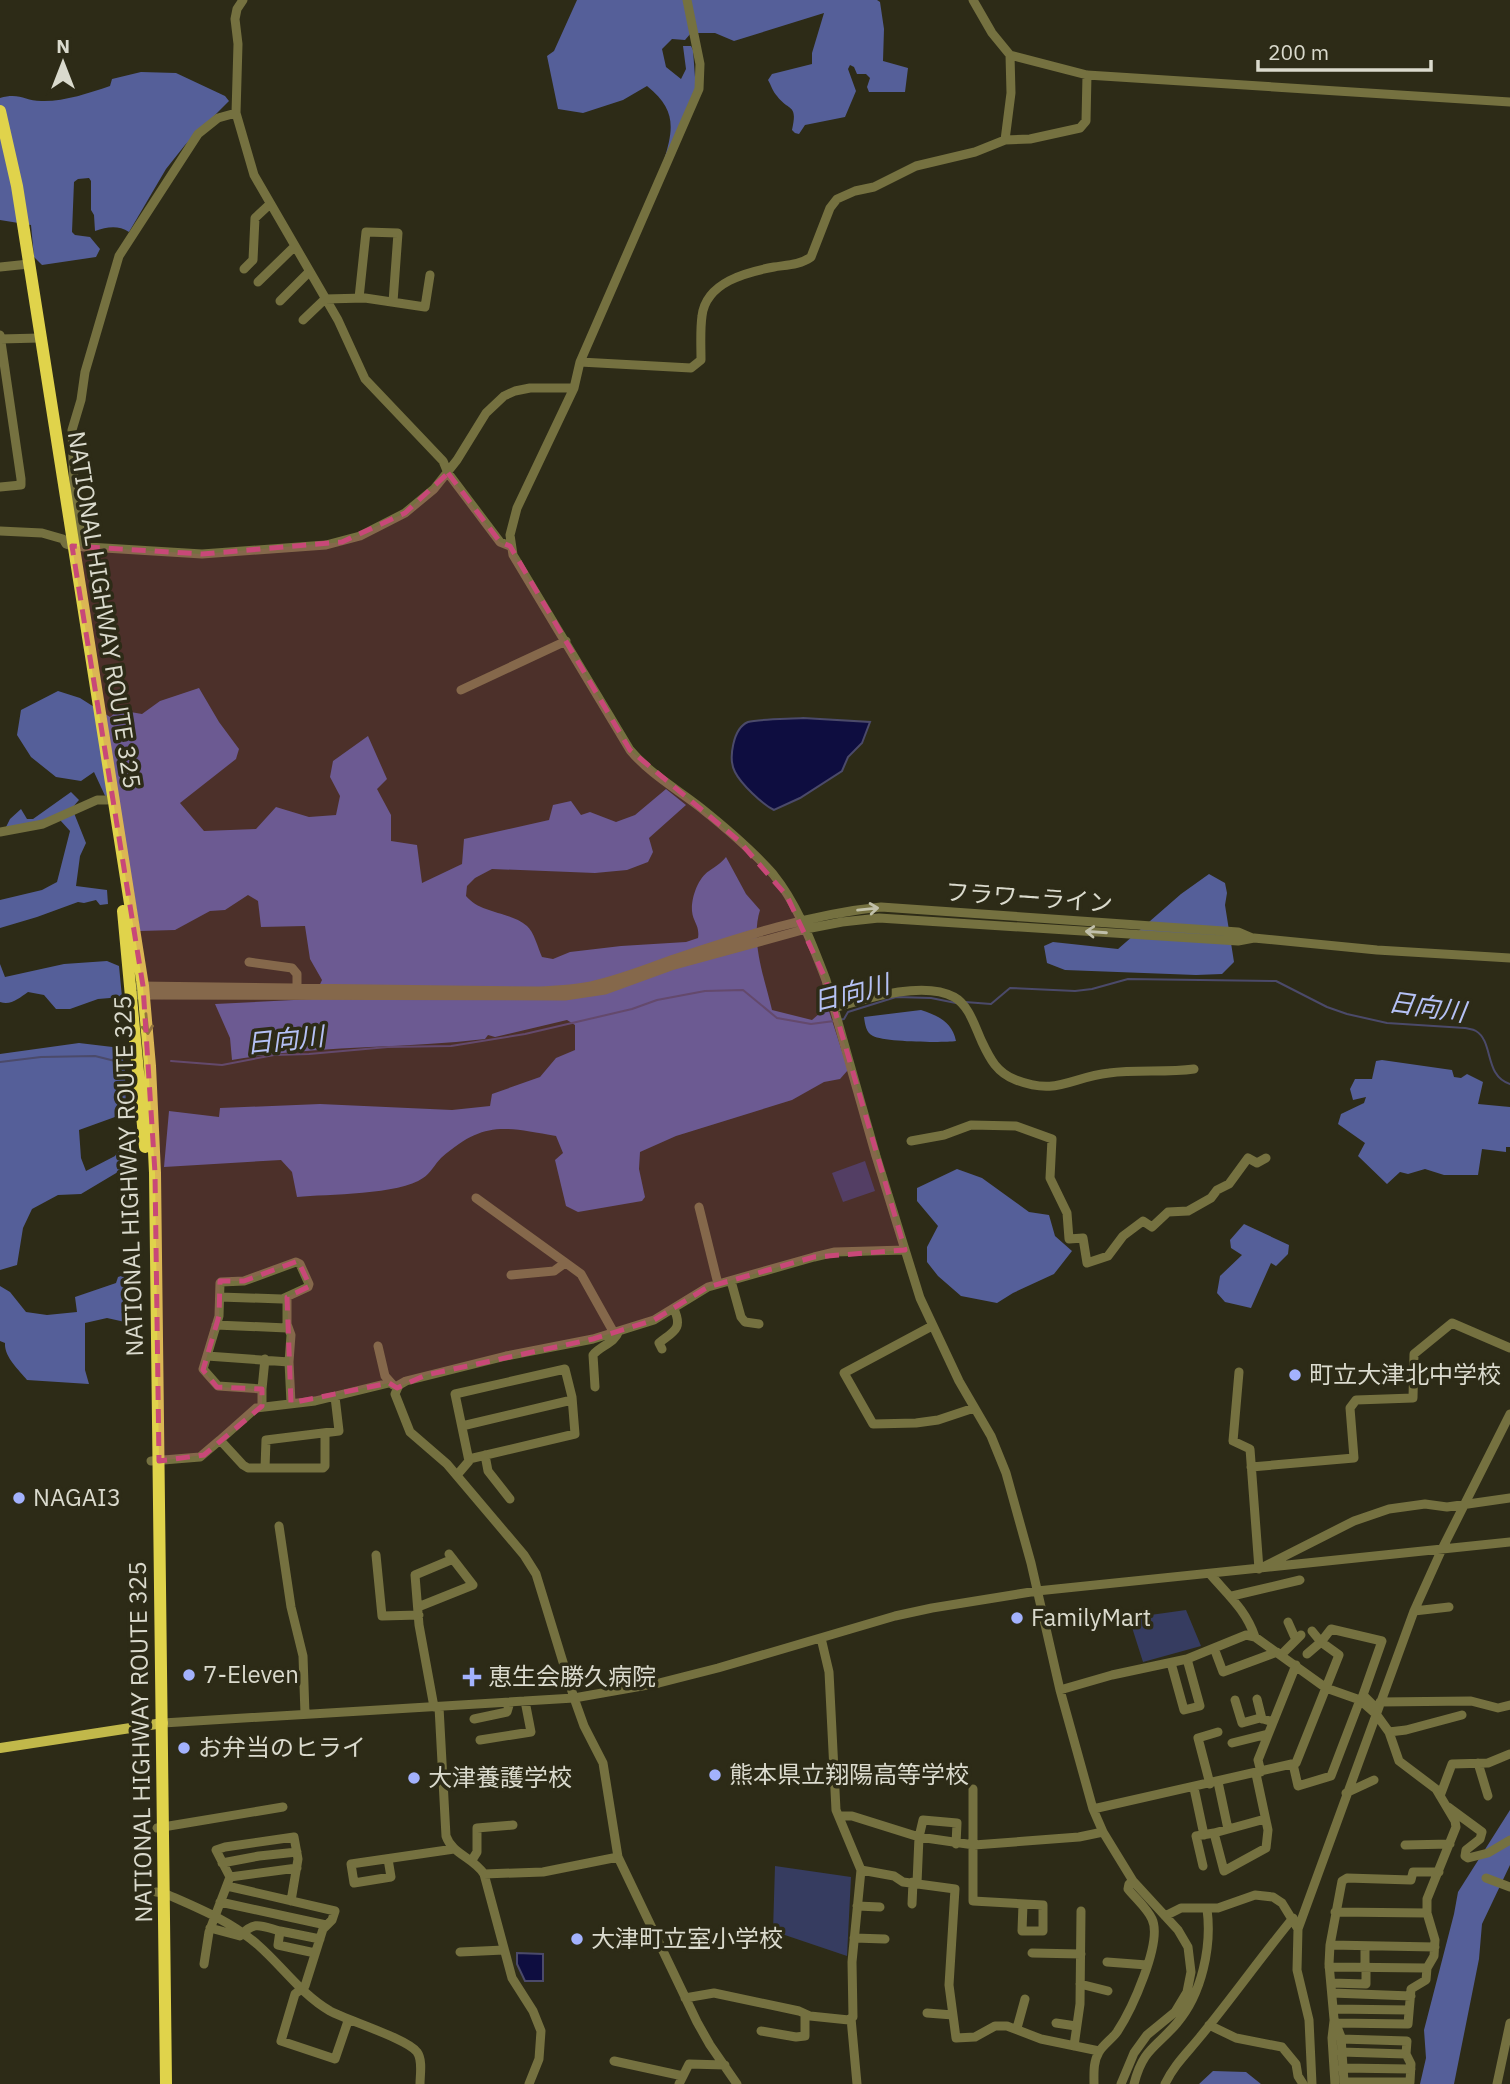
<svg xmlns="http://www.w3.org/2000/svg" width="1510" height="2084" viewBox="0 0 1510 2084" font-family="'IBM Plex Sans','Noto Sans JP',sans-serif">
<rect width="100%" height="100%" fill="#2d2b17"/>
<!-- green -->
<path fill="#363c60" d="M 865,1161 L 875,1191 L 843,1202 L 832,1173 Z
M 1186,1610 L 1201,1646 L 1143,1662 L 1129,1618 Z
M 775,1866 L 851,1877 L 847,1956 L 773,1931 Z"/>
<!-- forest -->
<path fill="#555f99" d="M 577,0 L 877,0 L 880,2 L 884,29 L 883,61 L 908,68 L 905,92 L 869,92 L 867,87 L 870,78 L 866,74 L 857,74 L 854,67 L 850,65 L 848,69 L 856,91 L 845,117 L 805,125 L 799,134 L 795,133 L 792,130 C 798,103 789,112 777,96 C 773,92 771,85 768,80 L 772,74 L 812,64 L 812,53 L 824,13 L 734,41 L 715,33 L 691,33 L 685,40 L 672,39 L 662,49 L 666,67 L 681,79 L 686,69 L 683,46 L 691,46 L 693,50 L 696,91 L 664,160 C 674,128 676,109 647,86 L 623,100 L 583,113 L 558,109 L 547,56 L 554,51 Z
M 141,72 L 176,73 L 225,96 L 229,101 L 185,145 L 166,169 L 129,232 C 118,225 107,227 95,231 L 94,215 L 91,210 L 91,181 L 89,178 L 78,179 L 74,182 L 72,232 L 75,235 L 90,237 L 100,249 L 96,257 L 42,265 L 34,257 L 31,225 L 0,220 L 0,98 C 21,92 25,102 44,101 C 66,101 89,93 110,86 L 112,79 Z
M 199,688 L 219,722 L 239,749 L 236,759 L 180,803 L 204,831 L 256,829 L 276,807 L 309,817 L 336,815 L 340,796 L 330,777 L 333,761 L 368,736 L 387,779 L 377,789 L 391,815 L 391,841 L 417,845 L 422,883 L 462,864 L 464,839 L 549,820 L 553,805 L 571,801 L 581,815 L 590,812 L 616,822 L 635,815 L 666,789 L 686,805 L 649,838 L 653,852 L 648,862 L 627,870 L 595,873 L 492,869 L 475,878 L 467,886 L 466,896 C 481,914 509,911 527,926 C 534,932 538,948 542,957 L 553,959 L 570,952 L 621,946 L 686,942 L 698,938 C 700,926 693,922 692,911 C 691,898 698,878 709,871 C 716,866 720,864 726,857 L 746,894 L 760,910 C 750,942 765,979 772,1010 L 812,1020 L 820,1013 L 829,1011 L 848,1070 L 840,1079 L 824,1082 L 792,1100 L 676,1136 L 640,1152 L 639,1169 L 645,1197 L 642,1201 L 578,1212 L 566,1206 L 555,1160 L 563,1153 L 556,1136 C 504,1127 484,1120 441,1158 C 435,1164 430,1174 423,1178 C 400,1195 327,1194 297,1197 L 292,1172 L 281,1160 L 164,1167 L 169,1111 L 219,1117 L 220,1108 L 320,1104 L 452,1110 L 490,1106 L 492,1094 L 540,1077 L 556,1058 L 575,1050 L 575,1025 L 567,1020 L 495,1037 L 488,1035 L 485,1039 C 401,1049 316,1045 232,1060 L 230,1038 L 215,1004 L 313,999 L 322,980 L 310,959 L 305,926 L 261,927 L 258,901 L 248,895 L 225,910 L 210,911 L 175,930 L 140,931 L 123,827 L 107,800 L 94,772 L 81,781 L 56,777 L 31,757 L 17,735 L 21,710 L 58,691 L 80,698 L 110,717 L 119,710 L 142,714 L 160,701 Z
M 71,792 L 79,800 L 72,808 L 86,843 L 80,856 L 76,886 L 107,890 L 108,904 L 100,905 L 96,900 L 84,903 L 78,902 L 37,917 L 0,928 L 0,900 L 42,890 L 57,882 L 70,831 L 60,820 L 5,829 L 10,819 L 21,809 L 27,819 L 33,819 Z
M 1209,874 L 1225,883 L 1227,893 L 1225,905 L 1234,962 L 1222,974 L 1196,975 L 1065,970 L 1047,963 L 1044,946 L 1053,942 L 1118,949 L 1181,894 Z
M 107,961 L 119,966 L 122,997 L 98,999 L 70,1009 L 56,1009 L 44,995 L 28,992 C 19,998 11,1006 0,1002 L 0,964 L 5,977 L 64,964 Z
M 921,1010 C 939,1016 952,1022 956,1041 C 943,1043 884,1042 873,1036 C 866,1033 865,1024 864,1017 Z
M 79,1043 L 121,1048 L 125,1071 L 126,1113 L 79,1130 L 81,1158 L 86,1171 L 115,1156 L 121,1147 L 128,1145 L 132,1149 L 133,1163 L 81,1194 L 58,1195 L 32,1209 L 23,1228 L 17,1265 L 0,1270 L 0,1054 Z
M 1382,1060 L 1452,1070 L 1454,1077 L 1461,1078 L 1467,1074 L 1483,1082 L 1478,1104 L 1510,1107 L 1510,1147 L 1506,1147 L 1506,1152 L 1482,1149 L 1478,1175 L 1444,1175 L 1425,1169 L 1408,1174 L 1400,1172 L 1387,1184 L 1358,1156 L 1365,1143 L 1338,1124 L 1341,1114 L 1364,1103 L 1366,1097 L 1353,1100 L 1350,1089 L 1355,1079 L 1372,1079 L 1376,1061 Z
M 957,1169 L 982,1178 L 1029,1212 L 1049,1215 L 1055,1236 L 1072,1251 L 1054,1274 L 1013,1293 L 997,1303 L 961,1296 L 938,1276 L 927,1262 L 927,1247 L 938,1226 L 917,1201 L 917,1188 Z
M 1244,1224 L 1289,1245 L 1288,1254 L 1276,1266 L 1271,1263 L 1251,1308 L 1225,1302 L 1217,1293 L 1220,1276 L 1242,1255 L 1231,1248 L 1230,1240 Z
M 121,1276 L 124,1277 L 126,1284 L 123,1291 L 123,1308 L 129,1311 L 132,1321 L 125,1322 L 107,1318 L 85,1323 L 85,1370 L 89,1384 L 27,1380 C 19,1370 4,1357 5,1343 L 0,1341 L 0,1286 L 10,1292 L 26,1312 L 47,1315 L 77,1312 L 75,1297 L 116,1283 L 118,1277 Z
M 1510,1810 L 1510,1865 L 1482,1924 L 1479,1959 L 1454,2084 L 1420,2084 L 1426,2058 L 1424,2030 L 1454,1914 L 1458,1892 Z
M 1213,2071 L 1246,2072 L 1261,2084 L 1199,2084 Z"/>
<!-- water -->
<path fill="#0e0d40" stroke="#4b4a6a" stroke-width="2" d="M 803,718 L 870,722 L 862,743 L 848,757 L 842,771 L 800,798 L 774,810 C 762,804 741,784 735,772 C 728,759 733,728 748,722 C 758,719 791,719 803,718 Z
M 517,1953 L 543,1954 L 543,1981 L 525,1981 L 517,1964 Z"/>
<g fill="none" stroke-linecap="round" stroke-linejoin="round">
<!-- stream -->
<path stroke="#4b4a6a" stroke-width="2" d="M 965,1002 L 991,1004 L 1010,988 L 1075,991 L 1092,989 L 1128,979 L 1276,981 L 1327,1007 L 1347,1014 L 1387,1023 L 1465,1028 C 1469,1029 1473,1029 1476,1031 C 1494,1042 1484,1076 1510,1084
M 839,1020 L 844,1019 L 848,1012 L 896,997 L 931,998 L 956,1003
M 171,1061 L 222,1065 L 274,1055 L 309,1054 L 388,1047 L 451,1046 L 525,1034 L 632,1009 L 657,1000 L 705,991 L 743,990 L 777,1018 L 811,1024 L 834,1021
M 0,1062 L 41,1057 L 95,1056 L 123,1063"/>
<!-- minor -->
<path stroke="#757140" stroke-width="9" d="M 243,0 L 237,9 L 235,19 L 238,44 L 236,113 L 254,175 L 338,320 L 365,379 L 443,461 L 448,473 L 500,542 L 510,546
M 973,0 L 992,33 L 1010,55 L 1087,75 L 1510,102
M 1005,140 L 1011,93 L 1010,55
M 0,267 L 29,264
M 244,269 L 253,260 L 255,218 L 270,204
M 258,282 L 294,247
M 359,298 L 366,232 L 398,233 L 393,302
M 280,301 L 309,272
M 303,320 L 325,299 L 365,298 L 425,307 L 430,275
M 0,335 L 21,479 L 21,485 L 0,487
M 0,339 L 40,338
M 580,362 L 691,368 L 701,360 C 701,345 700,330 702,316 C 706,282 747,272 774,267 C 786,265 800,265 811,257 L 830,208 L 837,199 L 855,191 L 874,187 L 916,166 L 975,152 L 1005,140 L 1030,139 L 1080,128 L 1086,121 L 1087,75
M 574,388 L 580,362 L 699,89 L 700,64 L 687,0
M 0,531 L 42,533 L 63,539 L 66,544 L 72,546 L 202,554 L 326,545 L 360,536 L 405,513 L 434,489 L 457,460 L 486,413 L 504,396 L 515,391 L 530,388 L 574,388 L 517,508 L 510,535 L 513,555 L 630,750 C 650,774 677,789 701,808 C 726,828 752,850 773,874 C 798,905 812,944 826,980 L 876,1156 L 920,1298 L 959,1381 L 991,1436 L 1006,1473 L 1031,1563 L 1060,1690 L 1093,1809 L 1103,1832 L 1133,1881 L 1178,1930 L 1188,1947 L 1191,1972 L 1187,1992 L 1175,2012 L 1147,2035 L 1134,2053 L 1121,2084
M 83,547 L 74,486 L 72,430 L 81,400 L 85,372 L 119,256 L 198,134 L 218,118 L 236,113
M 461,690 L 566,641
M 0,832 L 43,824 L 97,800 L 107,800
M 249,962 L 292,968 L 297,974 L 297,992
M 139,986 L 537,991 C 553,990 569,990 585,987 C 617,981 647,968 677,958 C 743,936 812,914 881,907 L 1238,932 L 1252,938
M 138,995 L 565,996 L 605,990 L 671,966 L 806,929 L 842,922 L 879,918 L 1238,941 L 1254,938 L 1377,950 L 1510,958
M 834,1008 C 865,999 923,980 954,997 C 969,1005 975,1027 982,1042 C 990,1059 997,1073 1016,1080 C 1057,1096 1071,1077 1109,1073 C 1137,1069 1165,1073 1194,1069
M 911,1141 L 944,1135 L 971,1125 L 1016,1126 L 1052,1139 L 1050,1178 L 1067,1213 L 1069,1239 L 1083,1238 L 1087,1263 L 1108,1256 L 1123,1236 L 1143,1221 L 1152,1227 L 1168,1212 L 1188,1211 L 1211,1198 L 1217,1190 L 1229,1184 L 1248,1158 L 1257,1163 L 1266,1158
M 476,1198 L 581,1274 L 614,1333
M 699,1207 L 718,1284
M 511,1275 L 554,1271 L 565,1263
M 731,1281 L 741,1317 L 745,1322 L 759,1324
M 220,1297 L 282,1299 L 308,1287 L 309,1284 L 300,1264 L 296,1262 L 244,1281 L 221,1282 L 220,1283 L 219,1316 L 203,1369 L 218,1386 L 262,1389 L 262,1406
M 287,1297 L 287,1324 L 291,1335 L 289,1362 L 291,1403
M 216,1325 L 287,1328
M 932,1326 L 844,1373 L 873,1424 L 916,1423 L 938,1420 L 974,1408
M 378,1346 L 385,1376 L 393,1385
M 662,1349 L 659,1343 C 674,1331 683,1329 674,1309
M 207,1356 L 289,1362
M 1239,1372 L 1233,1441 L 1250,1449 L 1259,1569 L 1354,1521 L 1389,1509 L 1425,1504 L 1447,1507 L 1510,1498
M 595,1387 L 593,1355 C 601,1345 614,1344 619,1331
M 262,1389 L 265,1359
M 462,1426 L 572,1400
M 325,1433 L 325,1466 L 323,1468 L 248,1468 L 243,1465 L 220,1440 L 256,1408 L 315,1401 L 389,1383
M 485,1455 L 488,1471 L 510,1499
M 151,1461 L 200,1457 L 220,1440
M 1251,1467 L 1354,1458 L 1350,1408 L 1356,1400 L 1413,1398 L 1414,1354 L 1452,1323 L 1510,1348
M 265,1468 L 266,1440 L 339,1431 L 335,1397
M 457,1475 L 469,1461 L 455,1394 L 565,1369 L 572,1397 L 575,1434 L 469,1459
M 279,1526 L 291,1607 L 303,1656 L 305,1714
M 376,1555 L 382,1616 L 419,1615
M 1210,1574 C 1228,1595 1246,1610 1255,1637
M 1232,1596 L 1300,1580
M 418,1607 L 473,1585 L 449,1554
M 1414,1611 L 1449,1607
M 1288,1622 L 1296,1640
M 1214,1648 L 1223,1672 L 1277,1652
M 1307,1654 L 1321,1642 L 1331,1629 L 1382,1641 L 1363,1695 L 1377,1709
M 1281,1655 L 1301,1635
M 1171,1663 L 1184,1710 L 1200,1706 L 1187,1659
M 1060,1690 L 1112,1675 L 1187,1659 L 1246,1635 L 1255,1637 L 1326,1688 L 1360,1700 L 1376,1714 L 1389,1732 L 1399,1761 L 1436,1789 L 1455,1821 L 1456,1827 L 1427,1899 L 1427,1913 L 1435,1940 L 1434,1956 L 1427,1968
M 1257,1699 L 1262,1719
M 1235,1700 L 1242,1723 L 1260,1718 L 1273,1722
M 1380,1702 L 1471,1701 L 1498,1708 L 1510,1705
M 434,1707 L 419,1625 L 415,1575 L 453,1559
M 439,1707 L 446,1836 C 452,1854 474,1858 484,1874 L 512,1978 L 533,2011 L 541,2031 L 539,2059 L 529,2084
M 474,1719 L 507,1712 L 510,1702
M 163,1723 L 574,1698 L 659,1683 L 718,1668 L 895,1616 L 932,1608 L 1037,1591 L 1510,1542
M 1389,1732 L 1406,1730 L 1462,1715
M 480,1740 L 531,1732 L 525,1701
M 1232,1743 L 1268,1734
M 1478,1763 L 1488,1796
M 1293,1764 L 1298,1786 L 1331,1776 L 1360,1700
M 1261,1772 L 1258,1760 L 1296,1665
M 1218,1782 L 1228,1829
M 1210,1784 L 1198,1738 L 1218,1732
M 1194,1788 L 1204,1835
M 973,1789 L 973,1901 L 1043,1905 L 1043,1931 L 1022,1931 L 1023,1904
M 1346,1793 L 1374,1780
M 1440,1796 L 1452,1764 L 1488,1763 L 1510,1754
M 1448,1807 L 1482,1832 L 1480,1839 L 1466,1850 L 1465,1856 L 1468,1858 L 1488,1853 L 1510,1840
M 1093,1809 L 1296,1763 L 1339,1655 L 1321,1642 L 1312,1631
M 839,1816 L 852,1816 L 919,1837 L 974,1845 L 1079,1837 L 1103,1832
M 157,1828 L 283,1807
M 1214,1833 L 1265,1819
M 1405,1845 L 1450,1844
M 388,1859 L 391,1877 L 354,1883 L 351,1864 L 454,1849
M 472,1860 L 477,1852 L 477,1828 L 513,1825
M 222,1863 L 259,1856 L 297,1852
M 1203,1866 L 1196,1836 L 1214,1833 L 1224,1871 L 1266,1848 L 1268,1830 L 1256,1774
M 861,1870 L 894,1876 L 903,1882 L 955,1889 L 949,1985 L 956,2038 L 975,2037 L 995,2026 L 1007,2026 L 1041,2039 L 1099,2051
M 484,1874 L 543,1872 L 618,1857
M 230,1877 L 297,1868
M 1486,1878 L 1510,1887
M 917,1883 L 919,1837 L 923,1820 L 957,1823 L 956,1844
M 227,1886 L 335,1911 L 332,1920 L 323,1929 L 305,1986 L 295,1994 L 281,2041 L 335,2059 L 348,2021
M 156,1892 L 164,1893 C 198,1908 231,1921 258,1945 C 282,1966 302,1995 330,2011 C 349,2021 408,2039 417,2052 C 423,2060 420,2075 420,2084
M 220,1902 L 326,1925
M 912,1904 L 913,1882
M 857,1906 L 880,1907
M 1335,1912 L 1427,1913
M 1165,1916 L 1181,1908 L 1218,1908 L 1255,1895 L 1273,1897 L 1282,1903 L 1298,1929 L 1297,1970 L 1309,2020 L 1312,2084
M 210,1928 L 240,1936 C 255,1920 261,1926 280,1931 L 278,1945 L 315,1953
M 1298,1929 L 1414,1611 L 1442,1549 L 1510,1414
M 280,1931 L 320,1939
M 854,1938 L 885,1939
M 1330,1945 L 1435,1947
M 1365,1946 L 1365,1967
M 460,1952 L 504,1950
M 1032,1953 L 1081,1954
M 1107,1962 L 1147,1965
M 204,1964 L 209,1932 L 230,1877 L 216,1850 L 225,1847 L 294,1837 L 298,1859 L 291,1901
M 1329,1967 L 1427,1968 L 1426,1980 L 1411,1989 L 1408,2024 L 1336,2023
M 1331,1983 L 1366,1984 L 1366,1967
M 1080,1984 L 1108,1991
M 1332,1993 L 1411,1996
M 685,1998 L 714,1993 L 799,2011 L 810,2016 L 849,2020 L 853,2017 L 852,1962 L 861,1870 L 836,1810 L 829,1672 L 821,1638
M 1333,2009 L 1409,2010
M 927,2013 L 953,2015
M 851,2018 L 857,2084
M 1334,2021 L 1332,2038 L 1335,2084
M 1056,2023 L 1076,2026
M 1209,2025 L 1236,2038 L 1282,2047 L 1296,2064 L 1298,2076 L 1303,2084
M 1017,2028 L 1025,1999
M 761,2031 L 796,2037 L 805,2036 L 805,2014
M 1341,2039 L 1407,2041 L 1406,2054 L 1411,2064 L 1410,2082 L 1344,2082 L 1341,2037 L 1334,2019 L 1329,1964 L 1330,1945 L 1342,1881 L 1347,1878 L 1411,1880 L 1413,1872 L 1439,1872
M 1074,2046 L 1080,2004 L 1081,1911
M 1341,2052 L 1406,2054
M 614,2061 L 683,2076
M 1342,2068 L 1411,2069
M 679,2084 L 689,2064 L 725,2065
M 737,2084 L 710,2045 L 697,2022 L 618,1857 L 603,1763 L 584,1726 L 574,1698 L 536,1574 L 524,1555 L 447,1464 L 410,1432 L 395,1394 L 399,1385 L 406,1381 L 506,1356 L 593,1339 L 654,1320 L 708,1287 L 814,1257 L 835,1252 L 905,1250
M 1094,2084 C 1094,2073 1093,2062 1099,2052 C 1103,2045 1112,2039 1117,2032 C 1131,2011 1163,1942 1152,1919 C 1147,1908 1136,1899 1128,1889 L 1129,1884 L 1133,1881
M 1134,2084 C 1143,2048 1157,2047 1177,2023 C 1202,1994 1212,1946 1207,1909
M 1165,2084 C 1174,2065 1187,2053 1200,2037 C 1232,1998 1261,1957 1293,1918
M 1497,2084 L 1510,2023"/>
<!-- major -->
<path stroke="#c1b84a" stroke-width="10" d="M 0,1748 L 163,1723"/>
<!-- highway -->
<path stroke="#e0d34b" stroke-width="12" d="M 0,111 L 17,186 L 143,986 L 150,1066 L 155,1173 L 166,2084
M 123,911 L 145,1147"/>
</g>
<!-- one-way arrows -->
<defs><path id="oneway-shaft" d="M-6 0H5M1.5-3L5.5 0L1.5 3" fill="none" stroke-width="1.6" stroke-linecap="round" stroke-linejoin="round" transform="scale(1.75)"/></defs>
<g stroke="#c1c0aa">
<use href="#oneway-shaft" transform="translate(868 909) rotate(-6)"/>
<use href="#oneway-shaft" transform="translate(1096 932) rotate(-176)"/>
</g>
<use stroke="#867f31" href="#oneway-shaft" transform="translate(147 1024) rotate(84)"/>
<!-- marked area -->
<path fill="#c84878" fill-opacity="0.2" stroke="#c84878" stroke-width="5" stroke-dasharray="14 9" stroke-linejoin="round" d="M 448,473 L 500,542 L 510,546 L 630,750 L 738,840 L 787,896 L 826,980 L 905,1250 L 814,1257 L 708,1287 L 654,1320 L 593,1339 L 426,1375 L 397,1388 L 389,1383 L 291,1403 L 287,1297 L 310,1286 L 298,1261 L 244,1281 L 220,1281 L 219,1316 L 203,1370 L 217,1387 L 262,1389 L 262,1406 L 204,1455 L 159,1461 L 155,1173 L 143,986 L 72,546 L 202,554 L 342,542 L 405,513 Z"/>
<!-- markers -->
<g fill="#a3b2fd" stroke="#2d2b17" stroke-width="2.5">
<circle cx="1295" cy="1375" r="7"/>
<circle cx="19" cy="1498" r="7"/>
<circle cx="1017" cy="1618" r="7"/>
<circle cx="189" cy="1675" r="7"/>
<path d="M468.5 1666.5h7v7h7v7h-7v7h-7v-7h-7v-7h7z"/>
<circle cx="184" cy="1748" r="7"/>
<circle cx="715" cy="1775" r="7"/>
<circle cx="414" cy="1778" r="7"/>
<circle cx="577" cy="1939" r="7"/>
</g>
<g text-anchor="middle" stroke-width="7" stroke-linejoin="round" paint-order="stroke">
<!-- street labels -->
<g font-size="24" fill="#dadacd" stroke="#2d2b17">
<text transform="translate(104 610) rotate(81)" y="8">NATIONAL HIGHWAY ROUTE 325</text>
<text transform="translate(1029 898) rotate(4)" y="8">フラワーライン</text>
<text transform="translate(129 1176) rotate(-92)" y="8">NATIONAL HIGHWAY ROUTE 325</text>
<text transform="translate(141 1742) rotate(-91)" y="8">NATIONAL HIGHWAY ROUTE 325</text>
</g>
<!-- poi labels -->
<g font-size="24" fill="#dadacd" stroke="#2d2b17" text-anchor="start">
<text x="1309" y="1383">町立大津北中学校</text>
<text x="33" y="1506">NAGAI3</text>
<text x="1031" y="1626">FamilyMart</text>
<text x="203" y="1683">7-Eleven</text>
<text x="488" y="1685">恵生会勝久病院</text>
<text x="198" y="1756">お弁当のヒライ</text>
<text x="729" y="1783">熊本県立翔陽高等学校</text>
<text x="428" y="1786">大津養護学校</text>
<text x="591" y="1947">大津町立室小学校</text>
</g>
<!-- water labels -->
<g font-size="26" font-style="italic" fill="#b5c1f5" stroke="#2d2b17">
<text transform="translate(851 993) rotate(-14)" y="9">日向川</text>
<text transform="translate(1427 1007) rotate(8)" y="9">日向川</text>
<text transform="translate(285 1040) rotate(-6)" y="9">日向川</text>
</g>
</g>
<!-- north arrow -->
<g transform="translate(63 63)" stroke="#2d2b17" stroke-width="5" paint-order="stroke">
<path d="M0-5L12 26L0 18L-12 26Z" fill="#dadacd"/>
<text y="-10" font-size="19" font-weight="bold" text-anchor="middle" fill="#dadacd">N</text>
</g>
<!-- scale -->
<path d="M1258 60v10h173v-10" fill="none" stroke="#dadacd" stroke-width="3.5"/>
<text x="1268" y="60" font-size="21" fill="#dadacd" stroke="#2d2b17" stroke-width="5" paint-order="stroke">200 m</text>
</svg>
